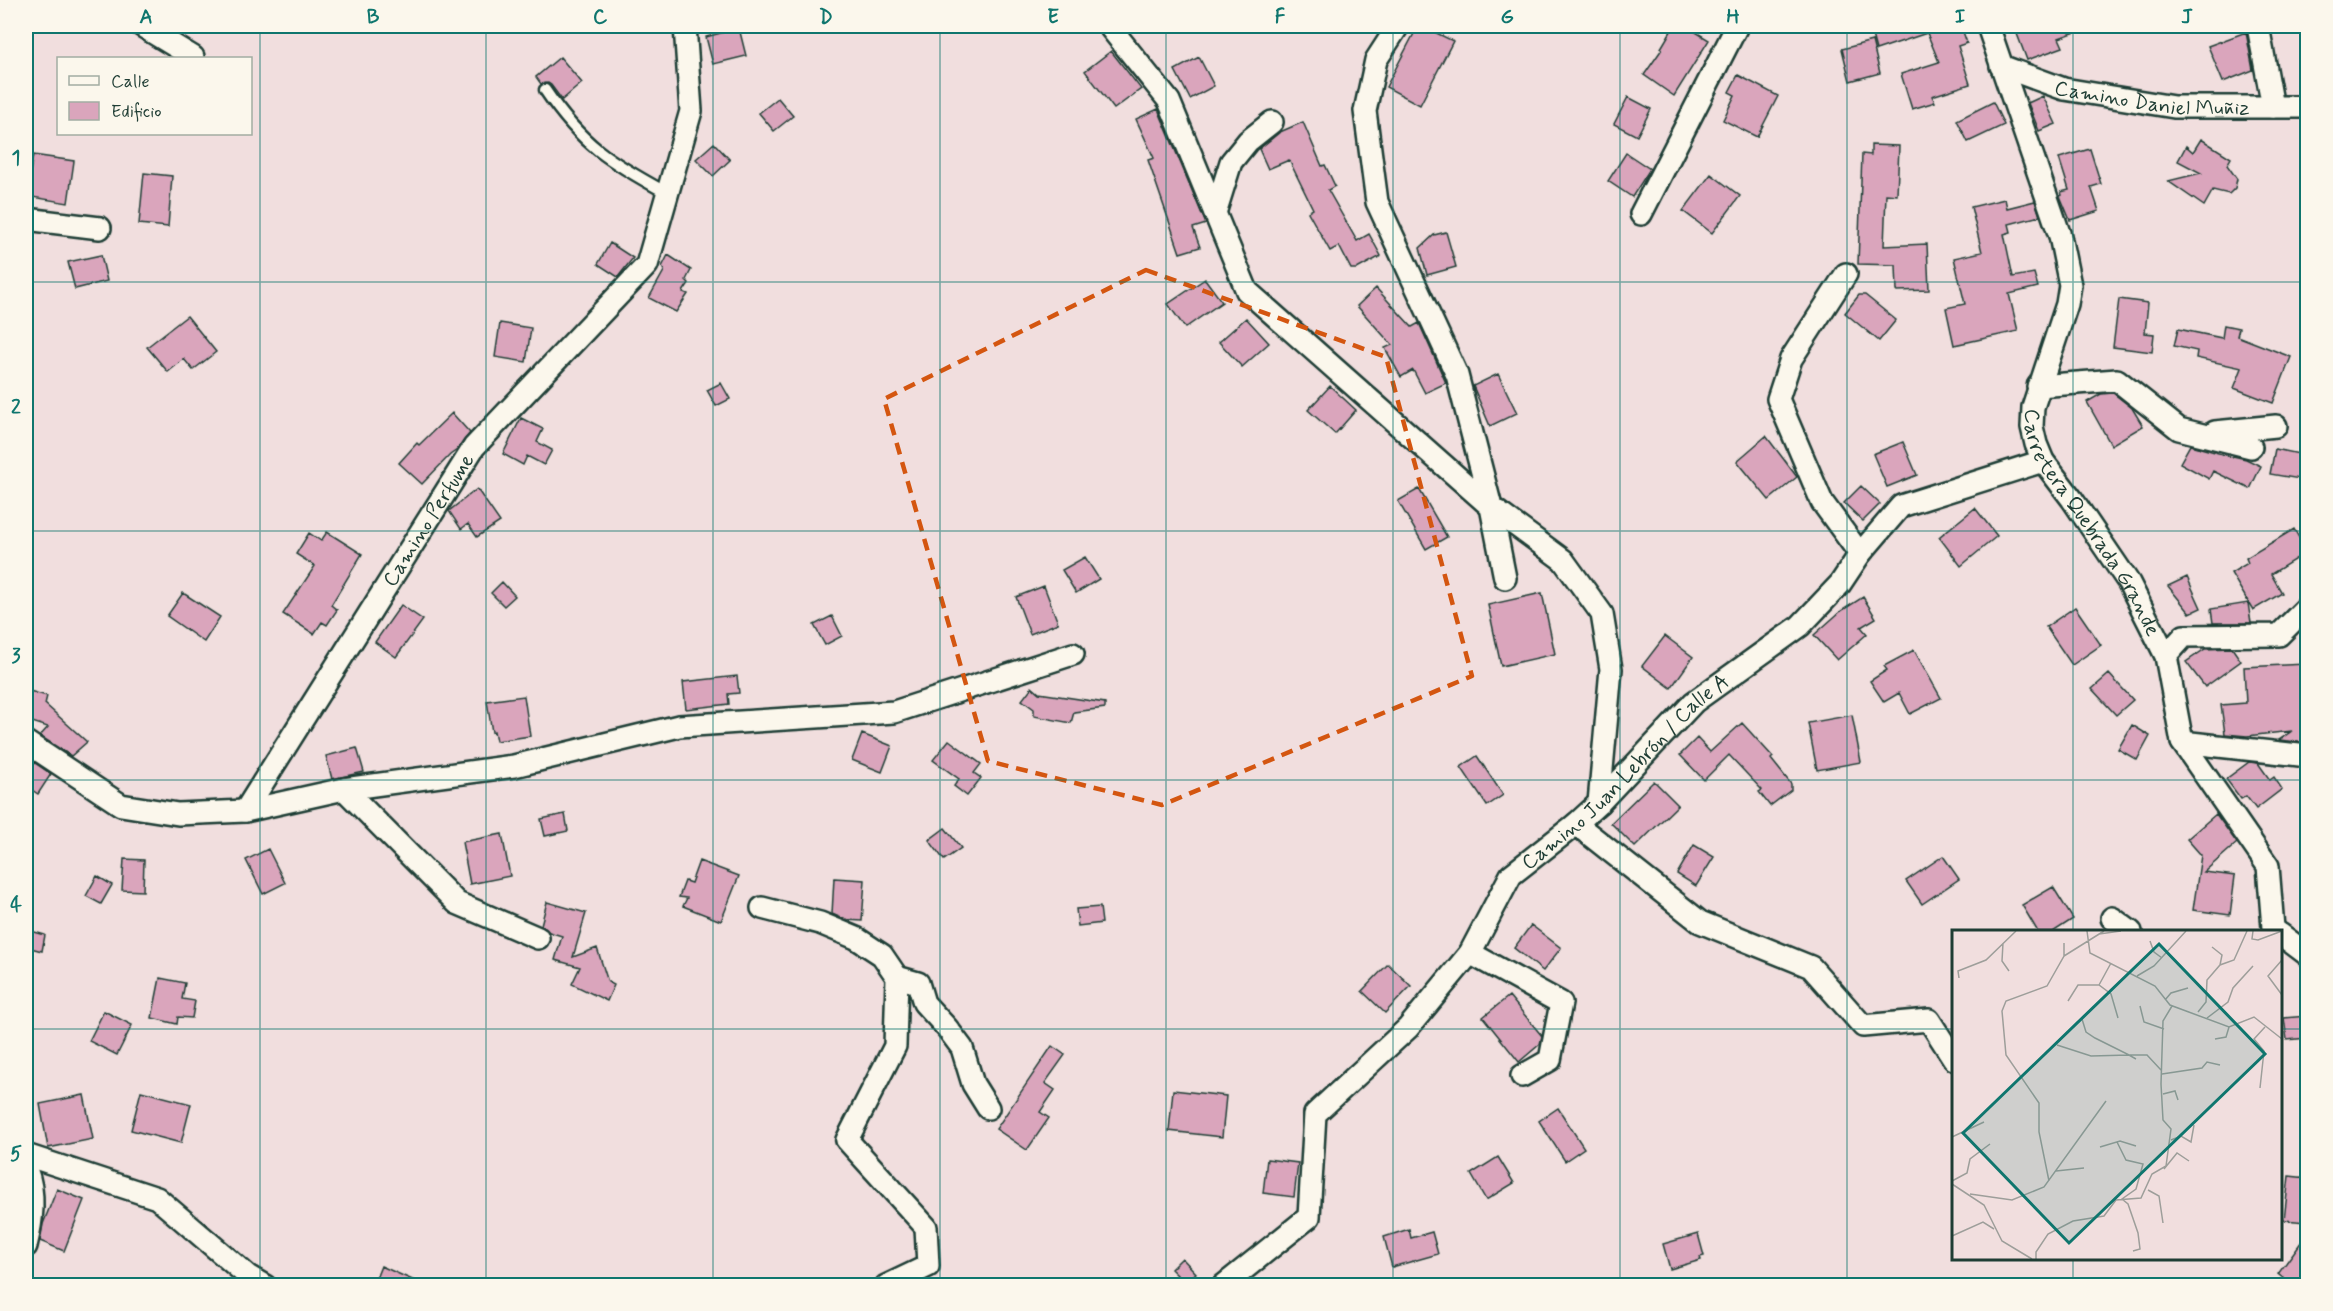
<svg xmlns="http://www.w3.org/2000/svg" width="2333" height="1311" viewBox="0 0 2333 1311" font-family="Mynerve,sans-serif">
<rect width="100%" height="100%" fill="#f1dede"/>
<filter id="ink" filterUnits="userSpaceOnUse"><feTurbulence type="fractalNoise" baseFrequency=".0167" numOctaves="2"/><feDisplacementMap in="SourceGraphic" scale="12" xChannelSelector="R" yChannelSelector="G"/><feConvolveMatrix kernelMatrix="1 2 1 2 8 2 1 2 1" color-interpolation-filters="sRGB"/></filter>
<g filter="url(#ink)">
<!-- building -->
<path fill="#daa5bc" stroke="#1f3d34" stroke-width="1.5" d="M 1418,26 L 1422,26 L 1453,41 L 1420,105 L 1386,87 Z
M 1674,26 L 1686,26 L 1709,40 L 1674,96 L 1644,75 L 1662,49 L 1661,48 Z
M 1895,26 L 1961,26 L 1967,43 L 1958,46 L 1970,84 L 1932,96 L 1935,102 L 1912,109 L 1901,74 L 1939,62 L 1927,33 L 1876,50 L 1871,31 Z
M 2014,26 L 2087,26 L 2087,28 L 2059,38 L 2063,47 L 2027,60 Z
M 739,28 L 746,56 L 713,64 L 706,37 Z
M 2246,32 L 2253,70 L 2223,82 L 2208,46 Z
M 1872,41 L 1880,73 L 1850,81 L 1842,49 Z
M 1111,51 L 1141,89 L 1114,109 L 1085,71 Z
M 560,57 L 582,83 L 562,100 L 551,85 L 548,83 L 541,84 L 536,77 Z
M 1199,57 L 1214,86 L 1190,99 L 1175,70 Z
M 1738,75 L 1778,96 L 1757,137 L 1723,120 L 1735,95 L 1729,92 Z
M 2043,96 L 2056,124 L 2039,131 L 2028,103 Z
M 1628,97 L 1651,109 L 1637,136 L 1614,124 Z
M 778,98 L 793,116 L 774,131 L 759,113 Z
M 1993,102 L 2004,125 L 1968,142 L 1957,120 Z
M 1158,109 L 1206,224 L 1193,228 L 1200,247 L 1180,253 L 1148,160 L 1154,158 L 1136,119 Z
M 1303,122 L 1322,166 L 1325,165 L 1335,186 L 1328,190 L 1357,241 L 1369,234 L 1381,256 L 1357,269 L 1351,269 L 1339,246 L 1330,251 L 1308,212 L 1313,209 L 1289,160 L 1268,169 L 1259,149 L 1280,132 Z
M 2201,139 L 2231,158 L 2227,165 L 2237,179 L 2235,188 L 2229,194 L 2213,190 L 2204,206 L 2168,181 L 2201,173 L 2178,161 L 2186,146 L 2193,152 Z
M 714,143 L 730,160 L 713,176 L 696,159 Z
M 1871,145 L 1899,146 L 1897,195 L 1886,194 L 1884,246 L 1927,244 L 1929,290 L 1897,291 L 1896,265 L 1858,264 L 1862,154 L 1871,155 Z
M 2090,149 L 2101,184 L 2091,187 L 2099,211 L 2070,220 L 2060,196 L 2062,195 L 2061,192 L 2069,190 L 2059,158 Z
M 1626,153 L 1650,169 L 1632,197 L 1608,181 Z
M 33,155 L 74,161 L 68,203 L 26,196 Z
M 144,173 L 172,176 L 168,227 L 139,224 Z
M 1711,174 L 1740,196 L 1712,233 L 1683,211 Z
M 2005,199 L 2007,208 L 2035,201 L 2040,216 L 2009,224 L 2011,232 L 2004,234 L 2013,277 L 2034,273 L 2038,287 L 2009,294 L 2018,331 L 1954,345 L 1946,308 L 1965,304 L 1954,258 L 1982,252 L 1971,207 Z
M 1446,232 L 1456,267 L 1427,275 L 1420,248 L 1434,235 Z
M 610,243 L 633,258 L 618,277 L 598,264 Z
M 101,255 L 107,281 L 75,289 L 68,262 Z
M 668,255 L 691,270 L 686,280 L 689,283 L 683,292 L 688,294 L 676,312 L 649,298 L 664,271 L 662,267 Z
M 1205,279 L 1222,302 L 1185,328 L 1168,304 Z
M 1376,288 L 1412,327 L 1419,323 L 1446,383 L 1425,393 L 1413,370 L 1401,377 L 1385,348 L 1392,345 L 1357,306 Z
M 1859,295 L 1865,295 L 1896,320 L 1879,341 L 1845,313 Z
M 2119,299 L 2148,303 L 2145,333 L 2154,334 L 2152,352 L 2113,347 Z
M 187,316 L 216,352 L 193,370 L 184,359 L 168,372 L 147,347 Z
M 1246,318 L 1269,343 L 1242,367 L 1219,342 Z
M 500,323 L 531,328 L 526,362 L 495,357 Z
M 2224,325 L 2239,328 L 2237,336 L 2291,357 L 2273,403 L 2234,388 L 2242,368 L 2196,358 L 2197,351 L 2174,346 L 2178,329 L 2222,338 Z
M 1498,374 L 1517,413 L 1490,426 L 1473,386 Z
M 721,383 L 730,399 L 716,406 L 707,390 Z
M 1330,386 L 1356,410 L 1335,434 L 1308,410 Z
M 2113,393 L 2132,408 L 2143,426 L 2111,445 L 2087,402 L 2101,394 Z
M 452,413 L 470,433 L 457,450 L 450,455 L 422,484 L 399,463 L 417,443 L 419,445 Z
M 521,418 L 543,429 L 537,442 L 552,450 L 544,465 L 527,456 L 523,465 L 503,454 Z
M 1766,436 L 1797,477 L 1769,500 L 1737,461 Z
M 1903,442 L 1917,475 L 1887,487 L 1873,454 Z
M 2190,445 L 2232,457 L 2233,456 L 2246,459 L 2261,466 L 2250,489 L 2213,471 L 2209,479 L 2180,463 Z
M 2275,449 L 2304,455 L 2300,479 L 2270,474 Z
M 1861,486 L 1880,504 L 1863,521 L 1844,503 Z
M 477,489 L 500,522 L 477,537 L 468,524 L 461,529 L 449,511 Z
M 1419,489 L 1447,537 L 1426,549 L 1398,501 Z
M 1975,508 L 1997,536 L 1961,566 L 1939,537 Z
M 2294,529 L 2307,552 L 2271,574 L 2282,593 L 2253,610 L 2231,573 L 2248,563 L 2246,558 Z
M 327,532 L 362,554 L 331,605 L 337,610 L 327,625 L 322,622 L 314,634 L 283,614 L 315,566 L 296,554 L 309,533 L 321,541 Z
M 1085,557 L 1099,579 L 1076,593 L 1062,570 Z
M 2187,577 L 2201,608 L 2190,613 L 2168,586 Z
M 502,582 L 515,596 L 504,606 L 491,593 Z
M 1044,586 L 1058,623 L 1030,634 L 1016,597 Z
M 183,593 L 220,617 L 204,642 L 167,616 Z
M 1542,593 L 1555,654 L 1501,666 L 1488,605 Z
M 1863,597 L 1876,618 L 1861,627 L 1867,634 L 1837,660 L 1814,635 L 1841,611 Z
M 2248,603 L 2251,623 L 2213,623 L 2211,609 Z
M 401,605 L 423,620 L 396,657 L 375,642 Z
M 2075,607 L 2101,645 L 2072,665 L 2046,627 Z
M 832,616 L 842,636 L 825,645 L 814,625 Z
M 1665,636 L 1693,657 L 1671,688 L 1642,666 Z
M 2232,648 L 2241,661 L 2205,687 L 2186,662 L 2205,649 Z
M 1914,650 L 1941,698 L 1910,714 L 1899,693 L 1884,702 L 1870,681 L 1887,670 L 1884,666 Z
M 2307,664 L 2307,743 L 2279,740 L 2292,731 L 2247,736 L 2225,734 L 2221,705 L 2246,703 L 2244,667 Z
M 2109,674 L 2133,700 L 2116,715 L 2092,689 Z
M 737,676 L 739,693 L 728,694 L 729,704 L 686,709 L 683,682 Z
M 1032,687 L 1039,693 L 1105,703 L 1105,708 L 1074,712 L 1071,723 L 1034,716 L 1034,709 L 1022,700 Z
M 26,690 L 47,696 L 45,704 L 87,742 L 71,756 L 40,736 L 48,727 L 26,720 Z
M 524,696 L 530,736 L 496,741 L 494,731 L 492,732 L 487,701 Z
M 1852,715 L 1861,762 L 1817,770 L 1808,723 Z
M 1742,723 L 1773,757 L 1771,759 L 1791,784 L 1791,790 L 1770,806 L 1759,792 L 1762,790 L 1729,755 L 1704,780 L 1680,755 L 1697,738 L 1710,752 Z
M 2132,725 L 2150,736 L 2137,760 L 2118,749 Z
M 862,734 L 892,746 L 882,772 L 852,760 Z
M 949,740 L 981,764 L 974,773 L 981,778 L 967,796 L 954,786 L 959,779 L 933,760 Z
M 357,748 L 364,772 L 332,779 L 326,756 Z
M 1477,756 L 1503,795 L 1487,806 L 1461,767 Z
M 26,757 L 51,774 L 38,794 L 26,786 Z
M 2249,762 L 2258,763 L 2270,780 L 2274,777 L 2282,789 L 2256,809 L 2246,796 L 2241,799 L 2226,779 Z
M 1654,781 L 1678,805 L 1635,847 L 1611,823 Z
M 565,814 L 568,831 L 545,836 L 541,819 Z
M 2216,814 L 2237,843 L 2204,872 L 2235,876 L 2230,915 L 2193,910 L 2201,855 L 2187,839 Z
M 945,828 L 961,848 L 944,860 L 929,840 Z
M 502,834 L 510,876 L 470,884 L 462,842 Z
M 1694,845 L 1714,857 L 1696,886 L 1677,874 Z
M 268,849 L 285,883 L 263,894 L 246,860 Z
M 1943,856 L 1959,879 L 1922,904 L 1906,881 Z
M 124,859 L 144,860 L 143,891 L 122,890 Z
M 699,861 L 739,876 L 721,921 L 683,906 L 687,898 L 679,897 L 685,881 L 691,883 Z
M 97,876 L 112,885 L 101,904 L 86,896 Z
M 834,878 L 865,880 L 862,921 L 846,920 L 832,914 Z
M 2053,887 L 2073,919 L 2053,932 L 2038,932 L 2022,905 Z
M 547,902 L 586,913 L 573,957 L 597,948 L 608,982 L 614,985 L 607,1001 L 572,984 L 580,967 L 555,960 L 562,936 L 549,932 L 541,925 Z
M 1100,907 L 1102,923 L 1078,926 L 1076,909 Z
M 1531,925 L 1561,948 L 1543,971 L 1514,948 Z
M 31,931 L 45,935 L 42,951 L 27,947 Z
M 1388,964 L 1411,986 L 1385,1013 L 1362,991 Z
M 160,978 L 185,983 L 182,999 L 195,1001 L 192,1018 L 178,1017 L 177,1024 L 152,1018 Z
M 1509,996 L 1542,1036 L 1540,1044 L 1519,1062 L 1483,1017 Z
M 104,1011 L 132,1025 L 117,1055 L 89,1041 Z
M 2307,1016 L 2307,1038 L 2287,1040 L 2284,1018 Z
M 1052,1046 L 1065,1055 L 1045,1083 L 1055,1090 L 1040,1112 L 1049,1118 L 1027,1150 L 996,1129 Z
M 1173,1090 L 1226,1096 L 1222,1137 L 1169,1131 Z
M 141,1091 L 191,1104 L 181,1143 L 131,1130 Z
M 84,1095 L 93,1139 L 48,1148 L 40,1104 Z
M 1558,1108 L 1584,1148 L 1565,1161 L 1539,1121 Z
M 1498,1157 L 1514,1183 L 1486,1200 L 1471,1174 Z
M 1267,1159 L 1298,1163 L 1294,1197 L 1263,1193 Z
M 2289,1176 L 2307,1178 L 2307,1222 L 2284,1220 Z
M 57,1189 L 84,1200 L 64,1251 L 40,1241 L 43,1224 Z
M 1409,1229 L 1411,1238 L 1432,1232 L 1438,1254 L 1392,1267 L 1384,1237 Z
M 1698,1234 L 1704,1256 L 1700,1257 L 1701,1260 L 1670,1269 L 1663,1244 Z
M 2307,1234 L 2307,1278 L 2302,1286 L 2293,1286 L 2278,1274 Z
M 1182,1258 L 1196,1273 L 1185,1283 L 1171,1269 Z
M 381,1266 L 426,1286 L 373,1286 Z"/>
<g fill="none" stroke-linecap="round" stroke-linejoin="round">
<!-- service casing -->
<g stroke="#1f3d34" stroke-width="15">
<path id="service" d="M 545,90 C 582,145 610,162 667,193"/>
</g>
<!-- minor casing -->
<g stroke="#1f3d34" stroke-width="26">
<g id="minor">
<path d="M 142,26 L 193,57"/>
<path d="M 1109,26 L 1169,101 L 1247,291 L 1491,507 L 1505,578"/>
<path d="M 1398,26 L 1376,60 L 1365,111 L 1377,202 L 1457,375 L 1491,507 L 1563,560 L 1602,614 L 1611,669 L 1599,803"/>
<path id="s1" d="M 1988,26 L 2060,236 L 2070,285 L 2067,304 L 2033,407 L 2032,427 L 2036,444 L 2043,461 L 2072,499 L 2129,583 L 2166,656 L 2182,742 L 2268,866 L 2273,928 L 2277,932"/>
<path d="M 2258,26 L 2273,107"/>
<path id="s2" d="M 2001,66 L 2064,89 L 2174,107 L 2308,107"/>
<path d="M 1215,213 L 1231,162 L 1248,141 L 1272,122"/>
<path d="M 1641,214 L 1737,26"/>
<path d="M 26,219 L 100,228"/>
<path d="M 1846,274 L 1791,359 L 1778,399 L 1822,502 L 1860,554"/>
<path d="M 2038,386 L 2117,380 L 2179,429 L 2251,447"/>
<path d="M 2215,432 L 2276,426"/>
<path d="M 2166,656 L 2184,636 L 2279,635 L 2308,606"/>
<path d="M 26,742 L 121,805 L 178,814 L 245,811 L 344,789 L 514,766 L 679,726 L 894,712 L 1073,654"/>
<path d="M 2182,742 L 2308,756"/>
<path d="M 344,789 L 457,903 L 538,938"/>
<path id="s3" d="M 245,811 L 474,447 L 647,265 L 691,111 L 685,26"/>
<path d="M 1576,824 L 1700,922 L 1811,967 L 1863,1026 L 1929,1020 L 1954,1059"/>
<path d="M 762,908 L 820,923 L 856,938 L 882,955 L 897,977 L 895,1046 L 847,1140 L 926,1227 L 928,1266 L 886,1286"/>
<path d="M 2112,918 L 2131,932"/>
<path d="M 2280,934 L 2308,955"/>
<path d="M 1470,953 L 1561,1003 L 1550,1060 L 1522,1076"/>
<path d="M 897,977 L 918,983 L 924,1003 L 947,1028 L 962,1048 L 973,1084 L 988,1108"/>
<path d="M 26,1155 L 157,1198 L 248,1276 L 265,1286"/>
<path d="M 26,1169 C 36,1194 32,1221 26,1246"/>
<path id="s4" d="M 1223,1286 L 1309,1217 L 1315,1114 L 1408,1028 L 1470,953 L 1511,875 L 1576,824 L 1599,803 L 1694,702 L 1800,626 L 1840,584 L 1860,554 L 1901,506 L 2043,461"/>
</g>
</g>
<!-- service -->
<use href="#service" stroke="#fbf7ec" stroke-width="10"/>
<!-- minor -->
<use href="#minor" stroke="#fbf7ec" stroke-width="21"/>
</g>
</g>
<!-- marked area -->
<path fill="none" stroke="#d45610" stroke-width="4.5" stroke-dasharray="12 8" stroke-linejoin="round" d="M 1146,270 L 1386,357 L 1472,676 L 1162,805 L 988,761 L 884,399 Z"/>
<!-- grid -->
<path fill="none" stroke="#0f766e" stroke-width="1.5" stroke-opacity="0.55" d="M 260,26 L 260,1286M 486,26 L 486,1286M 713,26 L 713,1286M 940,26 L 940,1286M 1166,26 L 1166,1286M 1393,26 L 1393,1286M 1620,26 L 1620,1286M 1847,26 L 1847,1286M 2073,26 L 2073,932M 26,282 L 2308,282M 26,531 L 2308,531M 26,780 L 2308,780M 26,1029 L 1954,1029M 2280,1029 L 2308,1029M 2073,1258 L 2073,1286"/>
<g text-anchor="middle" stroke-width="4.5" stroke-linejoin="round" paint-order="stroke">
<!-- street labels -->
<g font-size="21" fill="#1f3d34" stroke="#fbf7ec">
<text dy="7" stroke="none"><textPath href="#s2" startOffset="156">Camino Daniel Muñiz</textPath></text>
<text dy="7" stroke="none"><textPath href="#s3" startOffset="344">Camino Perfume</textPath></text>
<text dy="7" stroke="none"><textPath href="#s1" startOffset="532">Carretera Quebrada Grande</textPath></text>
<text dy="7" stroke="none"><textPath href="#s4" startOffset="680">Camino Juan Lebrón / Calle A</textPath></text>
</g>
</g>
<!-- overview -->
<g transform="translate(1952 930)">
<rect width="330" height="330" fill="#f1dede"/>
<path fill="none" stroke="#9d9e9a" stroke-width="1.5" d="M 135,1 L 138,23 L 203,56 L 218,75 L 277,97 L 302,87 L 330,109M 301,1 L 300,9 L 306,10 L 330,1M 147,4 L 169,1M 198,11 L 202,22 L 210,28M 51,13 L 50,31 L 57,41M 260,17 L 270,25 L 268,35M 112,26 L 152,1M 330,30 L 316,46 L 330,65M 185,46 L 202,36 L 234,1M 7,48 L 6,41 L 34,30 L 64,1M 147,55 L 159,33M 213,70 L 219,63 L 236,58M 116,71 L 126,55 L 147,55 L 159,64 L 166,88M 188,76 L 192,92 L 212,99M 246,82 L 254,72 L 255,50 L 268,35 L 282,30 L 295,1M 255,88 L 276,72 L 281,58 L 301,36M 130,89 L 134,102 L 143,108 L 177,125 L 195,125 L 209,140M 263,109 L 274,107 L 277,97M 105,115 L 139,126 L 177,125 L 184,129M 210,144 L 250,138 L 255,132 L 268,135M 308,158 L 312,121 L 302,109 L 313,97M 211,164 L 223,161 L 226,170M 0,207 L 32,192M 219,210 L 229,206 L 239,212 L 242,195M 165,212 L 174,230 L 191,234 L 184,259 L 170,269 L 176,274 L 186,303 L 188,319 L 181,321M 148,217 L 168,211 L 184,216M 212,239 L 225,223 L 237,231M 104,241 L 132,238M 0,251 L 15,243 L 18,229 L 38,214M 97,251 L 87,202 L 87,173 L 54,125 L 50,81 L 54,71 L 95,56 L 112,26 L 112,13M 0,254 L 32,275 L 50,311 L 80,329M 196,260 L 207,266 L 211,293M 18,264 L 60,270 L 92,257 L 154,171M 0,306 L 31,292 L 42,299M 84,329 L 84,322 L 96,304 L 121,291 L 152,286 L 164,270 L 189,268 L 200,244 L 214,236 L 219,199 L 211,190 L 209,154 L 211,91 L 220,76"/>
<path fill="#0f766e" fill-opacity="0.15" stroke="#0f766e" stroke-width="3" d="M 207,14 L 313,124 L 117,313 L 11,203 Z"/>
<rect width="330" height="330" fill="none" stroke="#1f3d34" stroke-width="3"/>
</g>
<!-- margin -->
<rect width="2333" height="1311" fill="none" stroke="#fbf7ec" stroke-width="66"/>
<!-- legend -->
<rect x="57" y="57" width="195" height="78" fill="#fbf7ec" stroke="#a3ada2" stroke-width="1.5"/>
<rect x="69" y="76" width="30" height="9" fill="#fbf7ec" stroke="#a3ada2" stroke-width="1.5"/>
<text x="111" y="87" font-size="18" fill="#1f3d34">Calle</text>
<rect x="69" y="102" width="30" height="18" fill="#daa5bc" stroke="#a3ada2" stroke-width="1.5"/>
<text x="111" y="117" font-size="18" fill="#1f3d34">Edificio</text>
<rect x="33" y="33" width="2267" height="1245" fill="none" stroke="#0f766e" stroke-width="2"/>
<g font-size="20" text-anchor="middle" font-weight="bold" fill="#0f766e">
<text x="146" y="23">A</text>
<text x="373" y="23">B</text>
<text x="600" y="23">C</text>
<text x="826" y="23">D</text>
<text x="1053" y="23">E</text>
<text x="1280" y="23">F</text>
<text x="1507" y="23">G</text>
<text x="1733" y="23">H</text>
<text x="1960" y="23">I</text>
<text x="2187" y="23">J</text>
<text x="16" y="164">1</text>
<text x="16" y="413">2</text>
<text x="16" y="662">3</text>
<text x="16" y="911">4</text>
<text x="16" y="1160">5</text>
</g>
</svg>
